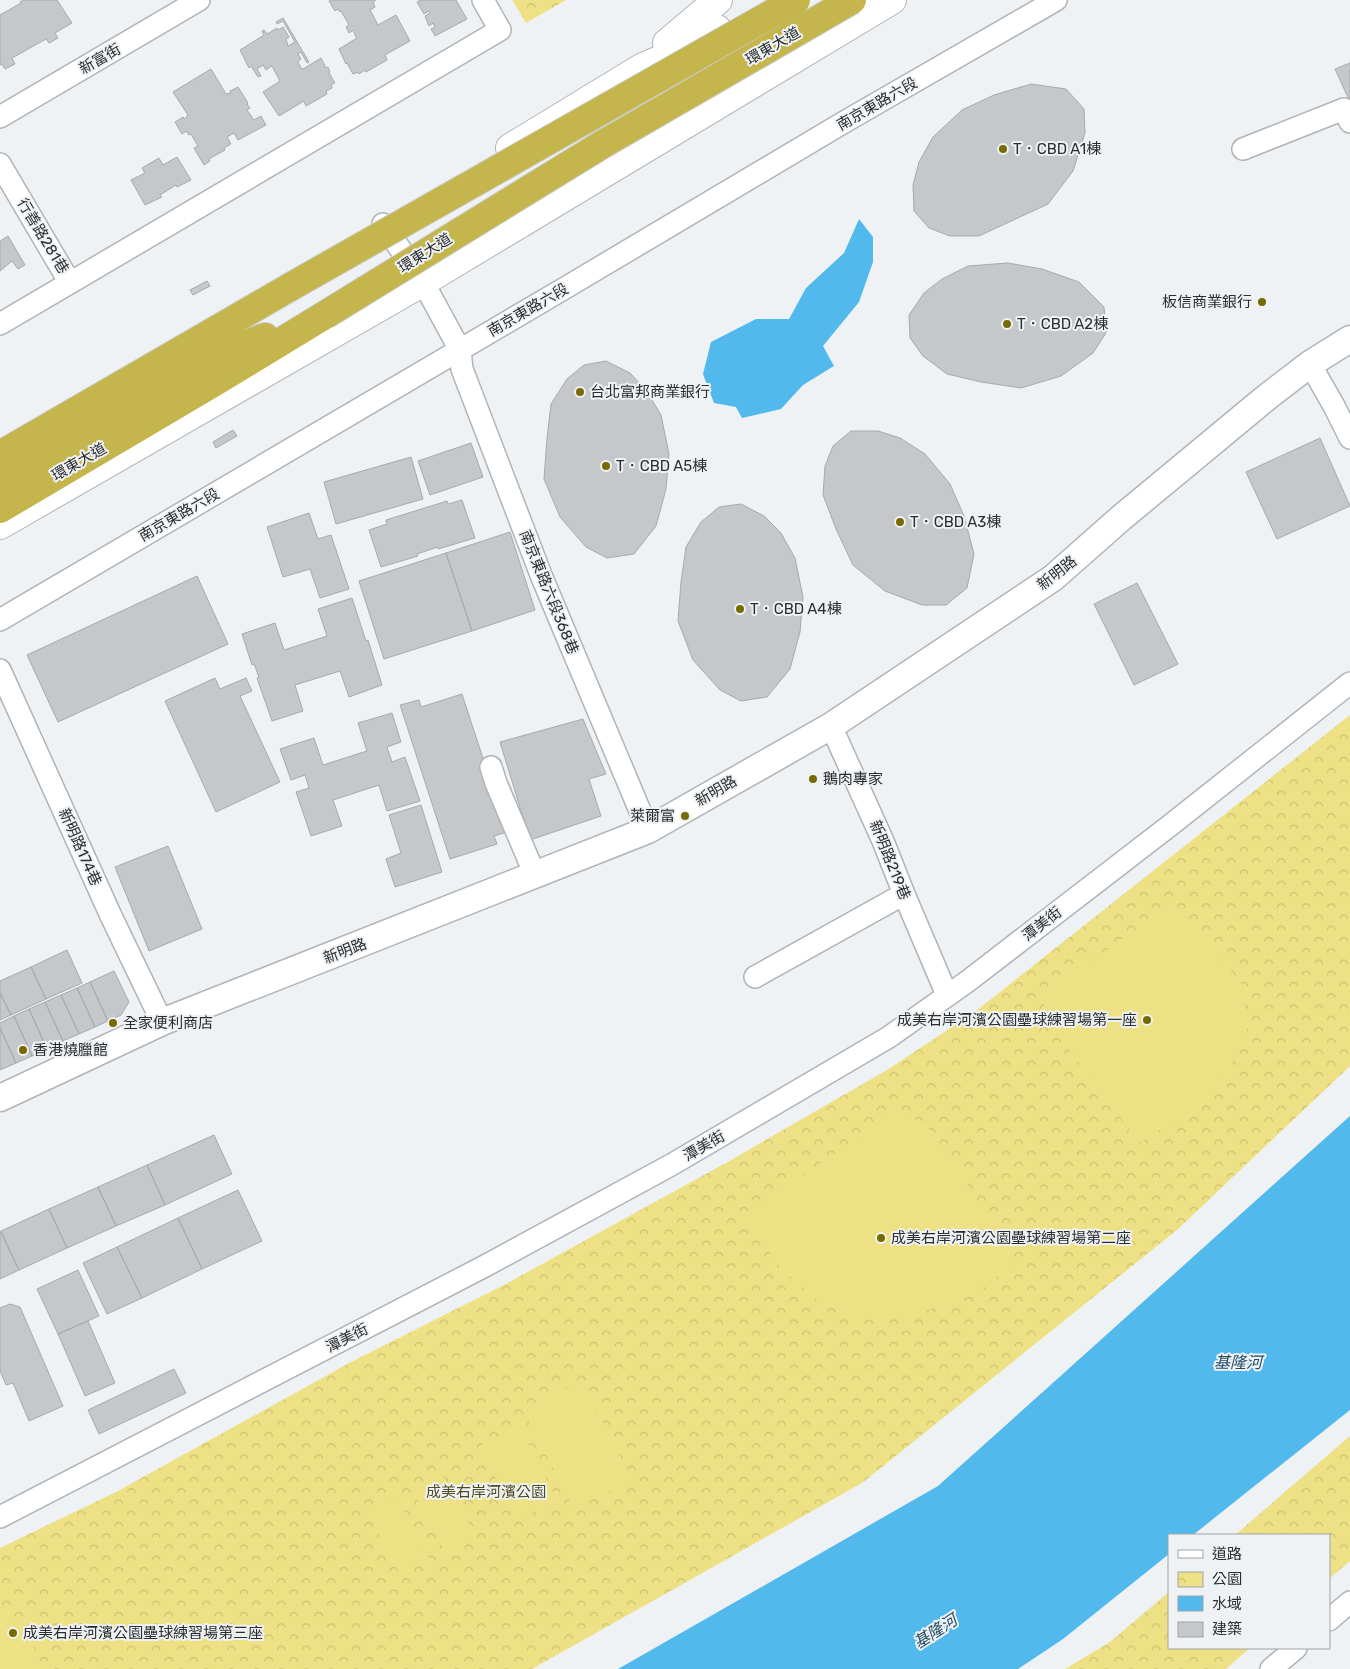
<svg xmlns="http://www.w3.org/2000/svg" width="1350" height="1669" viewBox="0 0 1350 1669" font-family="Rubik,'Noto Sans TC',sans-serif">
<defs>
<pattern id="park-crowns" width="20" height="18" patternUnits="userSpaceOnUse" patternTransform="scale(1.25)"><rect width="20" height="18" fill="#eee185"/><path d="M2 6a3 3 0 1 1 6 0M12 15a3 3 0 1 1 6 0" fill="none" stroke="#ccc173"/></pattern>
</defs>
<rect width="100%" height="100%" fill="#eff2f4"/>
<!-- park -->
<path fill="url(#park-crowns)" d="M 512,0 L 566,0 L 526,23 Z
M 1350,715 L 1350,1066 L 1177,1230 L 862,1483 L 532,1669 L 0,1669 L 0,1548 L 116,1492 L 351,1362 L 502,1286 L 724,1164 L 887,1070 L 976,1011 Z
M 1350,1436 L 1350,1561 L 1329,1579 L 1329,1535 L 1235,1535 Z
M 1169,1592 L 1169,1648 L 1250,1648 L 1226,1669 L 1065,1669 L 1110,1642 Z"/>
<!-- garden -->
<path fill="#eee185" d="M 1172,904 L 1242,984 L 1248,1026 L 1230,1067 L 1196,1105 L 1140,1143 L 1042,1014 L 1048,991 Z
M 892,1115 L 923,1121 L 949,1156 L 1016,1262 L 972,1296 L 912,1315 L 864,1320 L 819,1302 L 780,1267 L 744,1215 Z
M 581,1381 L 632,1479 L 574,1509 L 523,1409 Z
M 519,1426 L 557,1500 L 517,1520 L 479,1446 Z
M 442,1473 L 475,1536 L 445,1552 L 412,1488 Z
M 397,1497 L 430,1560 L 400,1575 L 367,1512 Z
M 0,1609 L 17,1619 L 34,1648 L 43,1669 L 0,1669 Z"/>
<!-- water -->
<path fill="#51b9ec" d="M 859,219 L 873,237 L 873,262 L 859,302 L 823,346 L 834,366 L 803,385 L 781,409 L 742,418 L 736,407 L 714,403 L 703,374 L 711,342 L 756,319 L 789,319 L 806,288 L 844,253 Z
M 1350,1116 L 1350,1410 L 1193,1535 L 1169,1535 L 1169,1554 L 1063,1639 L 1018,1669 L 618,1669 L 938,1486 Z"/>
<!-- building -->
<path fill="#c5c8ca" stroke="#a7aaac" d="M 23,0 L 57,0 L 72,23 L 55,33 L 58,38 L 49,43 L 46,39 L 12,58 L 15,64 L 5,69 L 2,64 L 0,65 L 0,15 L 21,3 L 20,2 Z
M 331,0 L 376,0 L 373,2 L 375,7 L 370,10 L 378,25 L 396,15 L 410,41 L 385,55 L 387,60 L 366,72 L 365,70 L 359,74 L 358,72 L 353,74 L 347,63 L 346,64 L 339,49 L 357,38 L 356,37 L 353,30 L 349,33 L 346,27 L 349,25 L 341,11 L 340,12 L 338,9 L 335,11 L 329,1 Z
M 420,0 L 456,0 L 467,19 L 435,36 L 431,29 L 435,27 L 433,23 L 429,26 L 425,16 L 430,13 L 429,11 L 424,14 L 417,2 Z
M 283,18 L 309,62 L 307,63 L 301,52 L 298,54 L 301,59 L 298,62 L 301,68 L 303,69 L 321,58 L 326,68 L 328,67 L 330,72 L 329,73 L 335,83 L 331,85 L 332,88 L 326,91 L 327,94 L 306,106 L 304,101 L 279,116 L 263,92 L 280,81 L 272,66 L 266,70 L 263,65 L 257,69 L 261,76 L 258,77 L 251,66 L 249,68 L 240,50 L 264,35 L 262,31 L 264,30 L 267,34 L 277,28 L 278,30 L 283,27 L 289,37 L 286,39 L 288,46 L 295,42 L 283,21 L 277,24 L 276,22 Z
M 1350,63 L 1350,102 L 1335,69 Z
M 211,69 L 226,94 L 231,93 L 230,91 L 238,87 L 248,103 L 247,104 L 250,108 L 247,110 L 254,120 L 261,116 L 266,125 L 238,140 L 234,133 L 227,137 L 231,144 L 224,148 L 225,150 L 209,159 L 210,161 L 204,165 L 194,148 L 198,146 L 191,134 L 189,135 L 186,131 L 182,134 L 175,122 L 183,117 L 185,119 L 188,115 L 173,92 Z
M 1031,84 L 1066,89 L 1084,109 L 1085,133 L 1073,171 L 1048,204 L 979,236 L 950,236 L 929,228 L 914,211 L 913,185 L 919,162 L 933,137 L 962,110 L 994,95 Z
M 177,157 L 191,180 L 177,187 L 176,185 L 160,195 L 162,197 L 145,205 L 131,180 L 145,173 L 142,168 L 159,158 L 163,165 Z
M 8,236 L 25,265 L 18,269 L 12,261 L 0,271 L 0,241 Z
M 1008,263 L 1042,269 L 1079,282 L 1104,307 L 1106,333 L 1093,353 L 1061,376 L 1021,388 L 981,382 L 947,374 L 923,356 L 910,338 L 909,315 L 924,293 L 942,279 L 968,266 Z
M 207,281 L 210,286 L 193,295 L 190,290 Z
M 606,361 L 630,373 L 646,390 L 661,415 L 669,454 L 666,489 L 656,526 L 634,554 L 607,558 L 586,547 L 560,517 L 544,479 L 547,439 L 551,404 L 567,379 L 584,365 Z
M 233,430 L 237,436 L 216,448 L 213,442 Z
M 851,431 L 878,431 L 900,438 L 925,454 L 950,484 L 964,516 L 974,554 L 967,588 L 946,605 L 922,605 L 885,591 L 853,565 L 836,529 L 823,495 L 825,466 L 833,446 Z
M 1320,438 L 1350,506 L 1277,539 L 1246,472 Z
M 471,443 L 483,477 L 430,495 L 418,461 Z
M 411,457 L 423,499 L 336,524 L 324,482 Z
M 462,500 L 475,538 L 438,549 L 438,547 L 417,554 L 418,556 L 381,567 L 369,530 L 387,524 L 386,520 L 447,501 L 448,504 Z
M 741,504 L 764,516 L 781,533 L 795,558 L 803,597 L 800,632 L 790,669 L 767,697 L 741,701 L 720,690 L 693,660 L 678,621 L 681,582 L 686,547 L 701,522 L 719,507 Z
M 309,513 L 318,539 L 331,535 L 349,589 L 320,598 L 310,569 L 283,577 L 267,527 Z
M 510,532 L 535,610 L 472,631 L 446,553 Z
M 446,553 L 472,631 L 384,659 L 359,581 Z
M 197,576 L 228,644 L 58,722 L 27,655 Z
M 1137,583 L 1178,664 L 1134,685 L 1094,604 Z
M 352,598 L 366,641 L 368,640 L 382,685 L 349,697 L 340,671 L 295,685 L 303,711 L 272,721 L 257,678 L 259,677 L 254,664 L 252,665 L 242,634 L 275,623 L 284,650 L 327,636 L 318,609 Z
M 215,678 L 220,689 L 246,678 L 252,691 L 240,696 L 280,782 L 216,812 L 165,701 Z
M 462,694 L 507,832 L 494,836 L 497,844 L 450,859 L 400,705 L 419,700 L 421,707 Z
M 392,713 L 401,742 L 387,747 L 392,762 L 405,757 L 420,801 L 387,811 L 379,785 L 333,800 L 342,826 L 311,836 L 296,792 L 309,788 L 305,775 L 291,780 L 280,749 L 314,738 L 323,765 L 367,751 L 358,723 Z
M 583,719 L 606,774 L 589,779 L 601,816 L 530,840 L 500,742 Z
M 421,805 L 442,872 L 395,887 L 386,859 L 401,853 L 389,815 Z
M 168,846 L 202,929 L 149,951 L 115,867 Z
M 67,950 L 82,983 L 46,999 L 31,967 Z
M 31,967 L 46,999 L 11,1015 L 0,993 L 0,981 Z
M 114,971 L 129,1002 L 121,1015 L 108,1021 L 90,982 Z
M 90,982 L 108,1021 L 95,1027 L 77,988 Z
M 77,988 L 95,1027 L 79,1034 L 61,995 Z
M 0,993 L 11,1015 L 0,1020 Z
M 61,995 L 79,1034 L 63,1041 L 45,1002 Z
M 45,1002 L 63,1041 L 47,1049 L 29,1009 Z
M 29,1009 L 47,1049 L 32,1056 L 14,1016 Z
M 14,1016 L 32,1056 L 16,1063 L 0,1028 L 0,1023 Z
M 0,1028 L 16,1063 L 0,1070 Z
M 214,1135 L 232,1174 L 165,1205 L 147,1165 Z
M 147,1165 L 165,1205 L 116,1226 L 98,1187 Z
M 98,1187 L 116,1226 L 67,1248 L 49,1209 Z
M 238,1190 L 262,1241 L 202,1269 L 178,1218 Z
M 49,1209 L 67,1248 L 19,1270 L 1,1231 Z
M 178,1218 L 202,1269 L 142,1298 L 117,1247 Z
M 0,1231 L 19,1270 L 0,1279 Z
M 117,1247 L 142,1298 L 107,1314 L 83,1263 Z
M 78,1270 L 99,1316 L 58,1334 L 37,1289 Z
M 10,1304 L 20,1307 L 63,1406 L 29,1421 L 13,1383 L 6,1385 L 0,1371 L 0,1308 Z
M 88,1321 L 115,1383 L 85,1396 L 58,1334 Z
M 174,1369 L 186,1393 L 99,1434 L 88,1410 Z"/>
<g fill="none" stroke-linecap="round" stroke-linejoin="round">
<!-- minor casing -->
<g stroke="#b1b4b6" stroke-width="24">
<path id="minor" d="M 0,117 L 199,0
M 1243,149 L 1344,109 L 1350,122
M 0,164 L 70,283
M 383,224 L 423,282 L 460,350 L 462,369 L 541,575 L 648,830
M 0,324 L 500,30 L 483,0
M 1310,364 L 1334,406 L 1350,438
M 0,620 L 565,288 L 846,121 L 1056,0
M 0,670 L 111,916 L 162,1022
M 831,726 L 883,841 L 904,894 L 947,995
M 491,767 L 496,783 L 535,875
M 755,977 L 904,894
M 0,1517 L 485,1266 L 671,1165 L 889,1037 L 968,981 L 1168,827 L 1350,683
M 1329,1620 L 1350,1602
M 1271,1669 L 1296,1648"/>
</g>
<!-- tertiary casing -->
<g stroke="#b1b4b6" stroke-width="29">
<path id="tertiary" d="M 0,1098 L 162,1022 L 648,830 L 831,726 L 1053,578 L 1121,518 L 1267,397 L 1310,364 L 1350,339"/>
</g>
<!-- secondary casing -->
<g stroke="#b1b4b6" stroke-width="30">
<path id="secondary" d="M 667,43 L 718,0
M 510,148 L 643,67 L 671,55 L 717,29
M 0,525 L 423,282 L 892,0"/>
</g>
<!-- trunk casing -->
<g stroke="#cccdcd" stroke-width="30">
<path id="trunk" d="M 0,455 L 292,286
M 0,483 L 222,353 L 265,337
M 0,509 L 215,382 L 325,315"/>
</g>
<!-- minor -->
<use href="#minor" stroke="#fff" stroke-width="21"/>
<!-- tertiary -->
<use href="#tertiary" stroke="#fff" stroke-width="26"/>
<!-- secondary -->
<use href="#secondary" stroke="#fff" stroke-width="28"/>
<!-- trunk -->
<use href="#trunk" stroke="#c4b64c" stroke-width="28"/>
<!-- trunk-bridge casing -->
<g stroke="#cccdcd" stroke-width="30" stroke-linecap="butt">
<path id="trunk-bridge" d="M 292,286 L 796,0
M 325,315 L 603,144 L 852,0"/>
</g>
<!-- trunk-bridge -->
<use href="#trunk-bridge" stroke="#c4b64c" stroke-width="28"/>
</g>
<!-- markers -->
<g fill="#776a01" stroke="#eff2f4" stroke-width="2">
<circle cx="1003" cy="149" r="5"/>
<circle cx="1262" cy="302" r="5"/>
<circle cx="1007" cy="324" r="5"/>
<circle cx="580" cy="392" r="5"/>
<circle cx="606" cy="466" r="5"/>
<circle cx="900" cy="522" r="5"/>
<circle cx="740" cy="609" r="5"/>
<circle cx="813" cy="779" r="5"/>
<circle cx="685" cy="816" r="5"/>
<circle cx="1147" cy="1020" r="5"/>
<circle cx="113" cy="1023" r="5"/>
<circle cx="23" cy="1050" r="5"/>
<circle cx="881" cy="1238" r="5"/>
<circle cx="13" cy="1633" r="5"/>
</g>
<g text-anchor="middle" stroke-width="4" stroke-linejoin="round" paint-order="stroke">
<!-- street labels -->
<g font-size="15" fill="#2c2d2e" stroke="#eff2f4">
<text transform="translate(773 46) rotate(-30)" y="5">環東大道</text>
<text transform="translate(100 59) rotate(-30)" y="5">新富街</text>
<text transform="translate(877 104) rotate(-30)" y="5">南京東路六段</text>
<text transform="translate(43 236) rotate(59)" y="5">行善路281巷</text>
<text transform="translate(425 253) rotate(-32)" y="5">環東大道</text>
<text transform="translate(528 310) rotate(-30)" y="5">南京東路六段</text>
<text transform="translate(79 462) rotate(-30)" y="5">環東大道</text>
<text transform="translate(179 515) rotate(-30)" y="5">南京東路六段</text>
<text transform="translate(1057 573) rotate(-38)" y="5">新明路</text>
<text transform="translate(549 592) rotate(68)" y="5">南京東路六段368巷</text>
<text transform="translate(716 791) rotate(-30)" y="5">新明路</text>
<text transform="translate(80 847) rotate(66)" y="5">新明路174巷</text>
<text transform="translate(890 860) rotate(68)" y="5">新明路219巷</text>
<text transform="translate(1042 924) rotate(-38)" y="5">潭美街</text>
<text transform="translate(345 951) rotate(-21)" y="5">新明路</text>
<text transform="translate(704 1146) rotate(-30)" y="5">潭美街</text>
<text transform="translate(347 1338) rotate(-27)" y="5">潭美街</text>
</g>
<!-- poi labels -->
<g font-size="15" fill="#2c2d2e" stroke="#eff2f4" text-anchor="start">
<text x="1013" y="154">T．CBD A1棟</text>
<text x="1252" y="307" text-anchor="end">板信商業銀行</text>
<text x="1017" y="329">T．CBD A2棟</text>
<text x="590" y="397">台北富邦商業銀行</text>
<text x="616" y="471">T．CBD A5棟</text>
<text x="910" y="527">T．CBD A3棟</text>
<text x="750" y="614">T．CBD A4棟</text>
<text x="823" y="784">鵝肉專家</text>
<text x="675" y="821" text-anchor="end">萊爾富</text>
<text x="1137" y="1025" text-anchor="end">成美右岸河濱公園壘球練習場第一座</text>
<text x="123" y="1028">全家便利商店</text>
<text x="33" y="1055">香港燒臘館</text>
<text x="891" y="1243">成美右岸河濱公園壘球練習場第二座</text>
<text x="23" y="1638">成美右岸河濱公園壘球練習場第三座</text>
</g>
<!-- park labels -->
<g font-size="15" fill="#504a21" stroke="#eff2f4">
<text x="486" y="1497">成美右岸河濱公園</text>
</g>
<!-- water labels -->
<g font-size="16" font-style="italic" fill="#224d63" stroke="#eff2f4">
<text x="1238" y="1368">基隆河</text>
<text transform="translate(935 1631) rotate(-33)" y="6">基隆河</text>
</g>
</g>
<!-- legend -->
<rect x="1168" y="1534" width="162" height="115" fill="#eff2f4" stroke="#a1a3a5"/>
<rect x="1178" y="1550" width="25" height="8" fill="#ffffff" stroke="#a1a3a5"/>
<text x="1212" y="1559" font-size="15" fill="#2c2d2e">道路</text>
<rect x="1178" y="1572" width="25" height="15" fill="url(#park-crowns)" stroke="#a1a3a5"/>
<text x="1212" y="1584" font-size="15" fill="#2c2d2e">公園</text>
<rect x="1178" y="1596" width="25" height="15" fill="#51b9ec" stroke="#a1a3a5"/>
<text x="1212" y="1609" font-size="15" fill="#2c2d2e">水域</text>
<rect x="1178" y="1622" width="25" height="15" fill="#c5c8ca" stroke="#a1a3a5"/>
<text x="1212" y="1634" font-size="15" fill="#2c2d2e">建築</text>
</svg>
